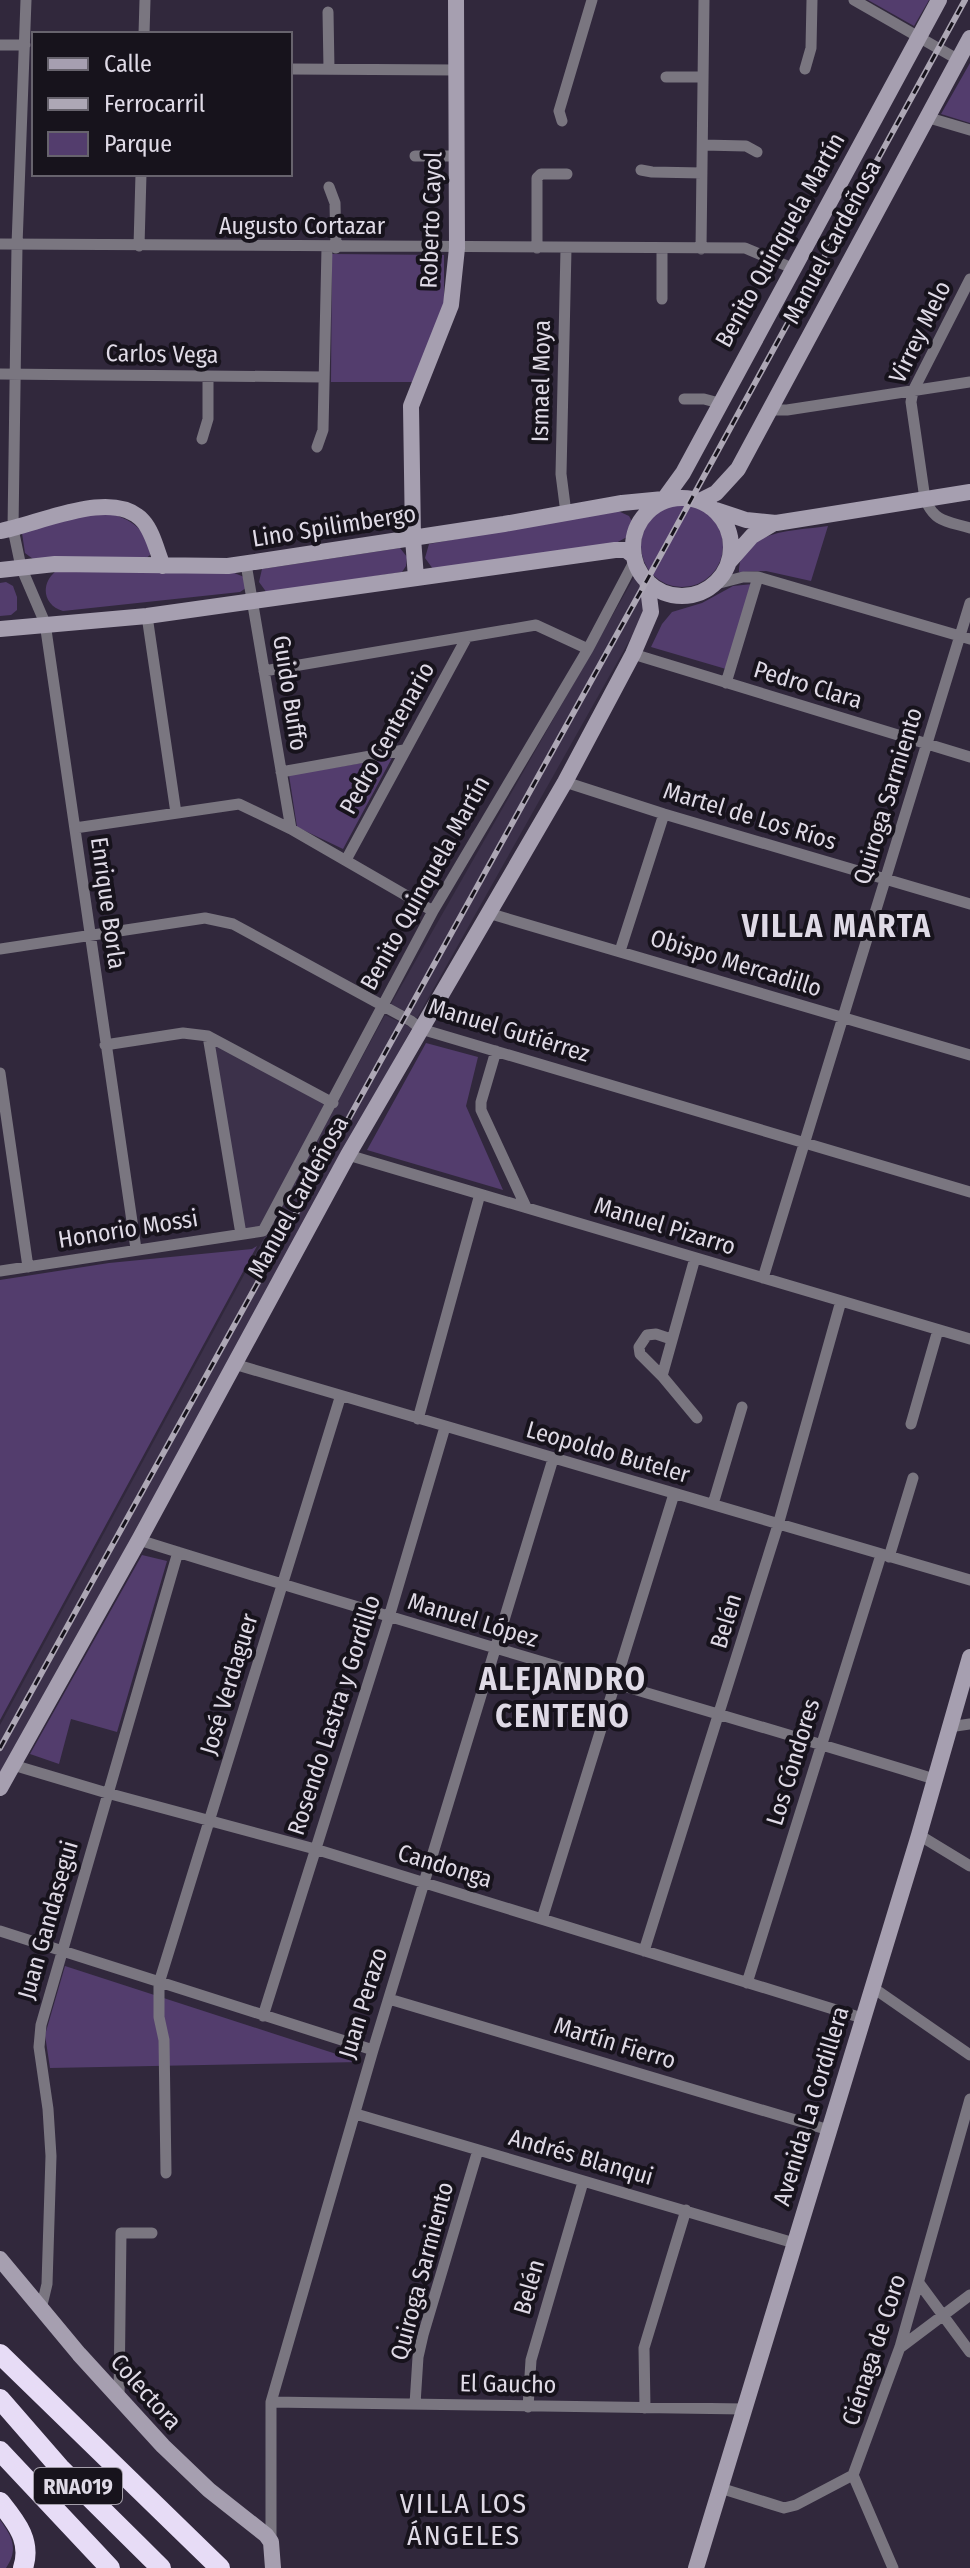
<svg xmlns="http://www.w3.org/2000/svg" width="970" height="2568" viewBox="0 0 970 2568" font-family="'Fira Sans Condensed',sans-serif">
<rect width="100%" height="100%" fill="#31283c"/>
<!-- built -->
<path fill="#3c314a" d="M 636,574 L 646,611 L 417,1018 L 391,1004 Z
M 385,1015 L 412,1028 L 0,1776 L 0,1725 Z
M 213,1042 L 326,1104 L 259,1228 L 245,1230 Z"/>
<!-- green -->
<path fill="#533d6d" d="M 868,0 L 929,0 L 914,26 Z
M 970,63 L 970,123 L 941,114 Z
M 332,254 L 444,255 L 444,303 L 415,382 L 331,382 Z
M641 546a41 41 0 1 1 82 0a41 41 0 1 1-82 0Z
M 616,510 L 629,516 L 634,525 L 627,537 L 614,544 L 433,569 L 425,558 L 429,544 Z
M 102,512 C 124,515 151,529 150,555 L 145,559 L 33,559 L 25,553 L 22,533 L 42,525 Z
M 828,526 L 811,581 L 766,571 L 739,572 C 739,529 797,531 828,526 Z
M 400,548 L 407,557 L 406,566 L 402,572 L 267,593 L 259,582 L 262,569 Z
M 56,571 L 232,572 L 244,577 L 246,588 L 240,592 L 63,611 C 43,605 40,584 56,571 Z
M 6,582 L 13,586 L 17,597 L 17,610 L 11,615 L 0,616 L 0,583 Z
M 753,584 L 726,669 L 651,647 L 662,624 L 672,612 L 702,603 L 733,586 Z
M 392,758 L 343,849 L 297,827 L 289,775 Z
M 426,1043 L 478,1057 L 466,1106 L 503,1190 L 367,1150 Z
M 257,1246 L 0,1720 L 0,1280 L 109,1263 L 252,1249 Z
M 142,1555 L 167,1561 L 117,1732 L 71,1719 L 59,1764 L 30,1754 Z
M 65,1966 L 361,2062 L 50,2068 L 45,2035 Z
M 0,2520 C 12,2536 19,2549 6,2568 L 0,2568 Z"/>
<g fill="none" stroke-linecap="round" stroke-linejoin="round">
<!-- minor -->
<path stroke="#7a7680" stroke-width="11" d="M 26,0 L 17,245 L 13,529 L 21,567 L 45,623 L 136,1249
M 854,0 L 957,59
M 328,12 L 329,69
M 144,34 L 145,0
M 0,45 L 25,45
M 290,69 L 456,70
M 805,69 L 811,48 L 812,0
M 666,77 L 703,77
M 926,117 L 970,130
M 562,121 L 559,111 L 592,0
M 703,145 L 746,146 L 757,152
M 415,156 L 457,156
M 641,170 L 652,172 L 702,173
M 329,187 L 335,203 L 336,248
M 0,244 L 745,248 L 792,268
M 139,246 L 141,174
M 537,248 L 537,178 L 541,174 L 567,174
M 566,249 L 561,474 L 566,513
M 701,249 L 704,0
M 662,250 L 662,299
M 970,279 L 913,391 L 911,402 L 925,499 C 935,523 947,521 970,528
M 0,374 L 323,377
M 684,399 L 704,399 L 719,403
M 770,410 L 787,410 L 970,382
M 202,439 L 208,419 L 208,377
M 317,447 L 323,430 L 327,248
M 246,564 L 291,829
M 712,585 L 743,577 L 758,577 L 970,639
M 147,616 L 176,813
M 633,654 L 970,757
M 264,671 L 536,625 L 588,649
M 726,683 L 758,577
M 281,772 L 404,750
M 565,782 L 664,814 L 970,904
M 75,828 L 239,804 L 291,829 L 433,911
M 346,860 L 467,637
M 488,913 L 970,1055
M 0,949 L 205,918 L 233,924 L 411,1021 L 421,1029 L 970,1192
M 620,951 L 664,814
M 208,1036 L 241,1234
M 105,1045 L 183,1033 L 208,1036 L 333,1103
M 496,1051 L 481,1102 L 481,1110 L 526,1207
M 0,1073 L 28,1267
M 348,1155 L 970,1339
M 695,1258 L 662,1376 L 697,1418
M 0,1271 L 263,1231 L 433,911 L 588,649 L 635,560
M 763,1278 L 970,603
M 234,1364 L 970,1580
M 662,1376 L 640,1354 L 639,1347 L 647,1335 L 656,1334 L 671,1339
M 418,1419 L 480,1194
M 911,1424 L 938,1330
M 713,1504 L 742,1407
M 139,1540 C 403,1623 670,1698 934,1779
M 889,1557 L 913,1478
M 949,1727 L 970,1724
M 13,1765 L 107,1793 L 315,1849 L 862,2018
M 919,1835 L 970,1866
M 542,1919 L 674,1494
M 0,1931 L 373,2050
M 644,1951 L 778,1525 L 841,1301
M 747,1983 L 881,1555
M 872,1987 L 970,2055
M 389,1999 L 829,2130
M 263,2016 L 389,1617 L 445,1427
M 356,2114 L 794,2243
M 166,2173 L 164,2040 L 159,2017 L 159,1983 L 340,1398
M 919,2283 L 970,2352
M 41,2309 L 47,2284 L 51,2156 L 48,2109 L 39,2047 L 41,2025 L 178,1552
M 901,2347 L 970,2295
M 119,2398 L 121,2233 L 152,2233
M 271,2402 L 744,2409
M 415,2404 L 418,2357 L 423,2335 L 478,2150
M 528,2407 L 531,2360 L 583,2182
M 645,2408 L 644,2348 L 686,2210
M 853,2475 L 893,2568
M 720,2488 L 784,2508 L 796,2505 L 853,2475 L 900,2347 L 970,2099
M 271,2541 L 271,2402 L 373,2050 L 553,1459"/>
<!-- secondary -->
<path stroke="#a69fb0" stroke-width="16" d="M633 547a49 49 0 1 1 98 0a49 49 0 1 1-98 0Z
M 700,501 L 716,493 L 738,469 L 970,38
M 662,502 L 683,473 L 939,0
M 716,510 L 746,520 L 776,523 L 970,492
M 0,531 C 37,525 113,487 143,521 C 153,532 157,552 163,566
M 729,562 L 752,536 L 774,523
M 0,570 L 55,564 L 228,566 L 504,524 L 622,503 L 674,498
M 416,578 L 413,538 L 411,406 L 451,305 L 457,248 L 456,0
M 0,629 L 147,616 L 615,550 L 626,550 L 634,556
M 0,1788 L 139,1540 L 348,1155 L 565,782 L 633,654 L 651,612 L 647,580
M 0,2259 L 79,2354 L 163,2446 L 209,2490 L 266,2535 L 271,2542 L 273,2568
M 696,2568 L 919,1835 L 970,1657"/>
<!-- motorway -->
<path stroke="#e7dcf6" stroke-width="20" d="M 0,2354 L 220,2568
M 0,2399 L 60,2468 L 161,2568
M 0,2451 L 110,2568
M 0,2502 C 16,2522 32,2541 23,2568"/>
<!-- rail casing -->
<g stroke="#ada7b5" stroke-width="6">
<path id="rail" d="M 0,1748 L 647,580 L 965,0"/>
</g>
<!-- rail -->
<use href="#rail" stroke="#17131c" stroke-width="3" stroke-dasharray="9" stroke-linecap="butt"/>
</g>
<g text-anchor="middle" stroke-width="8" stroke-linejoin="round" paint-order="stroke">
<!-- shield labels -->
<rect fill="#17131c" stroke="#a39ea9" stroke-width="2" x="34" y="2468" width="88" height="36" rx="6"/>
<g font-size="22" font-weight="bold" fill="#dfdae6">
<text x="78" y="2494">RNA019</text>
</g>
<!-- street labels -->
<g font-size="24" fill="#dfdae6" stroke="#17131c">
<text transform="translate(431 220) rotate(-88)" y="8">Roberto Cayol</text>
<text x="302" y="234">Augusto Cortazar</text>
<text transform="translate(780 240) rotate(-61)" y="8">Benito Quinquela Martín</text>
<text transform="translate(832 242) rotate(-62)" y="8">Manuel Cardeñosa</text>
<text transform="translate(920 332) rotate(-64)" y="8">Virrey Melo</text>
<text transform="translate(162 354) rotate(1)" y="8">Carlos Vega</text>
<text transform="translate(541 381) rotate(-89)" y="8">Ismael Moya</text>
<text transform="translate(334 526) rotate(-9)" y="8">Lino Spilimbergo</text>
<text transform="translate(808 685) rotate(17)" y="8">Pedro Clara</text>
<text transform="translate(290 693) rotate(81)" y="8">Guido Buffo</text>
<text transform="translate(387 738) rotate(-61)" y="8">Pedro Centenario</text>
<text transform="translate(888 796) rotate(-73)" y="8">Quiroga Sarmiento</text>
<text transform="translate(750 816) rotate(17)" y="8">Martel de Los Ríos</text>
<text transform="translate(425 883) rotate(-61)" y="8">Benito Quinquela Martín</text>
<text transform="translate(108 903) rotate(82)" y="8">Enrique Borla</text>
<text transform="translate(736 963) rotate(17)" y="8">Obispo Mercadillo</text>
<text transform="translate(509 1030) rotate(17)" y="8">Manuel Gutiérrez</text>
<text transform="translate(298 1197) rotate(-61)" y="8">Manuel Cardeñosa</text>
<text transform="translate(665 1226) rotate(17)" y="8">Manuel Pizarro</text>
<text transform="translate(128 1229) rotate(-9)" y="8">Honorio Mossi</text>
<text transform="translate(608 1452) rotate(16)" y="8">Leopoldo Buteler</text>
<text transform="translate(473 1620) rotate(17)" y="8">Manuel López</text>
<text transform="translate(726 1621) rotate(-73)" y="8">Belén</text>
<text transform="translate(229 1684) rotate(-73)" y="8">José Verdaguer</text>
<text transform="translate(334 1715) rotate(-72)" y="8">Rosendo Lastra y Gordillo</text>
<text transform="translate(793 1762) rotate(-73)" y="8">Los Cóndores</text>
<text transform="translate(445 1866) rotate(17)" y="8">Candonga</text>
<text transform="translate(48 1920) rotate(-74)" y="8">Juan Gandasegui</text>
<text transform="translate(363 2003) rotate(-73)" y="8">Juan Perazo</text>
<text transform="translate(615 2043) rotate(17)" y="8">Martín Fierro</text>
<text transform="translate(811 2106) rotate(-73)" y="8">Avenida La Cordillera</text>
<text transform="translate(581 2157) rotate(16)" y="8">Andrés Blanqui</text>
<text transform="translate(422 2271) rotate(-75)" y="8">Quiroga Sarmiento</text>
<text transform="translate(529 2287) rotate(-74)" y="8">Belén</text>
<text transform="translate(874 2350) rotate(-72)" y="8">Ciénaga de Coro</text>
<text transform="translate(508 2384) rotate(1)" y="8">El Gaucho</text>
<text transform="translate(146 2392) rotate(48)" y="8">Colectora</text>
</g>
<!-- quarter labels -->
<g font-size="28" letter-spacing="2" fill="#dfdae6" stroke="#17131c">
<text x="464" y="2513">VILLA LOS<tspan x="464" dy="32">ÁNGELES</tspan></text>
</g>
<!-- district labels -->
<g font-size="32" font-weight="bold" letter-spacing="2" fill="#dfdae6" stroke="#17131c">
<text x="837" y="937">VILLA MARTA</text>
<text x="563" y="1690">ALEJANDRO<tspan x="563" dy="37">CENTENO</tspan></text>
</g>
</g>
<!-- legend -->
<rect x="32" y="32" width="260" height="144" fill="#17131c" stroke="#67636d" stroke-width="2"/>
<rect x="48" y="58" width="40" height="12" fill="#a69fb0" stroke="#67636d" stroke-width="2"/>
<text x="104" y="72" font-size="24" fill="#dfdae6">Calle</text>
<rect x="48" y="98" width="40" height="12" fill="#ada7b5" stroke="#67636d" stroke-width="2"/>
<text x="104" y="112" font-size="24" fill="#dfdae6">Ferrocarril</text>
<rect x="48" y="132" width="40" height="24" fill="#533d6d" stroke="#67636d" stroke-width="2"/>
<text x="104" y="152" font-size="24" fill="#dfdae6">Parque</text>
</svg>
